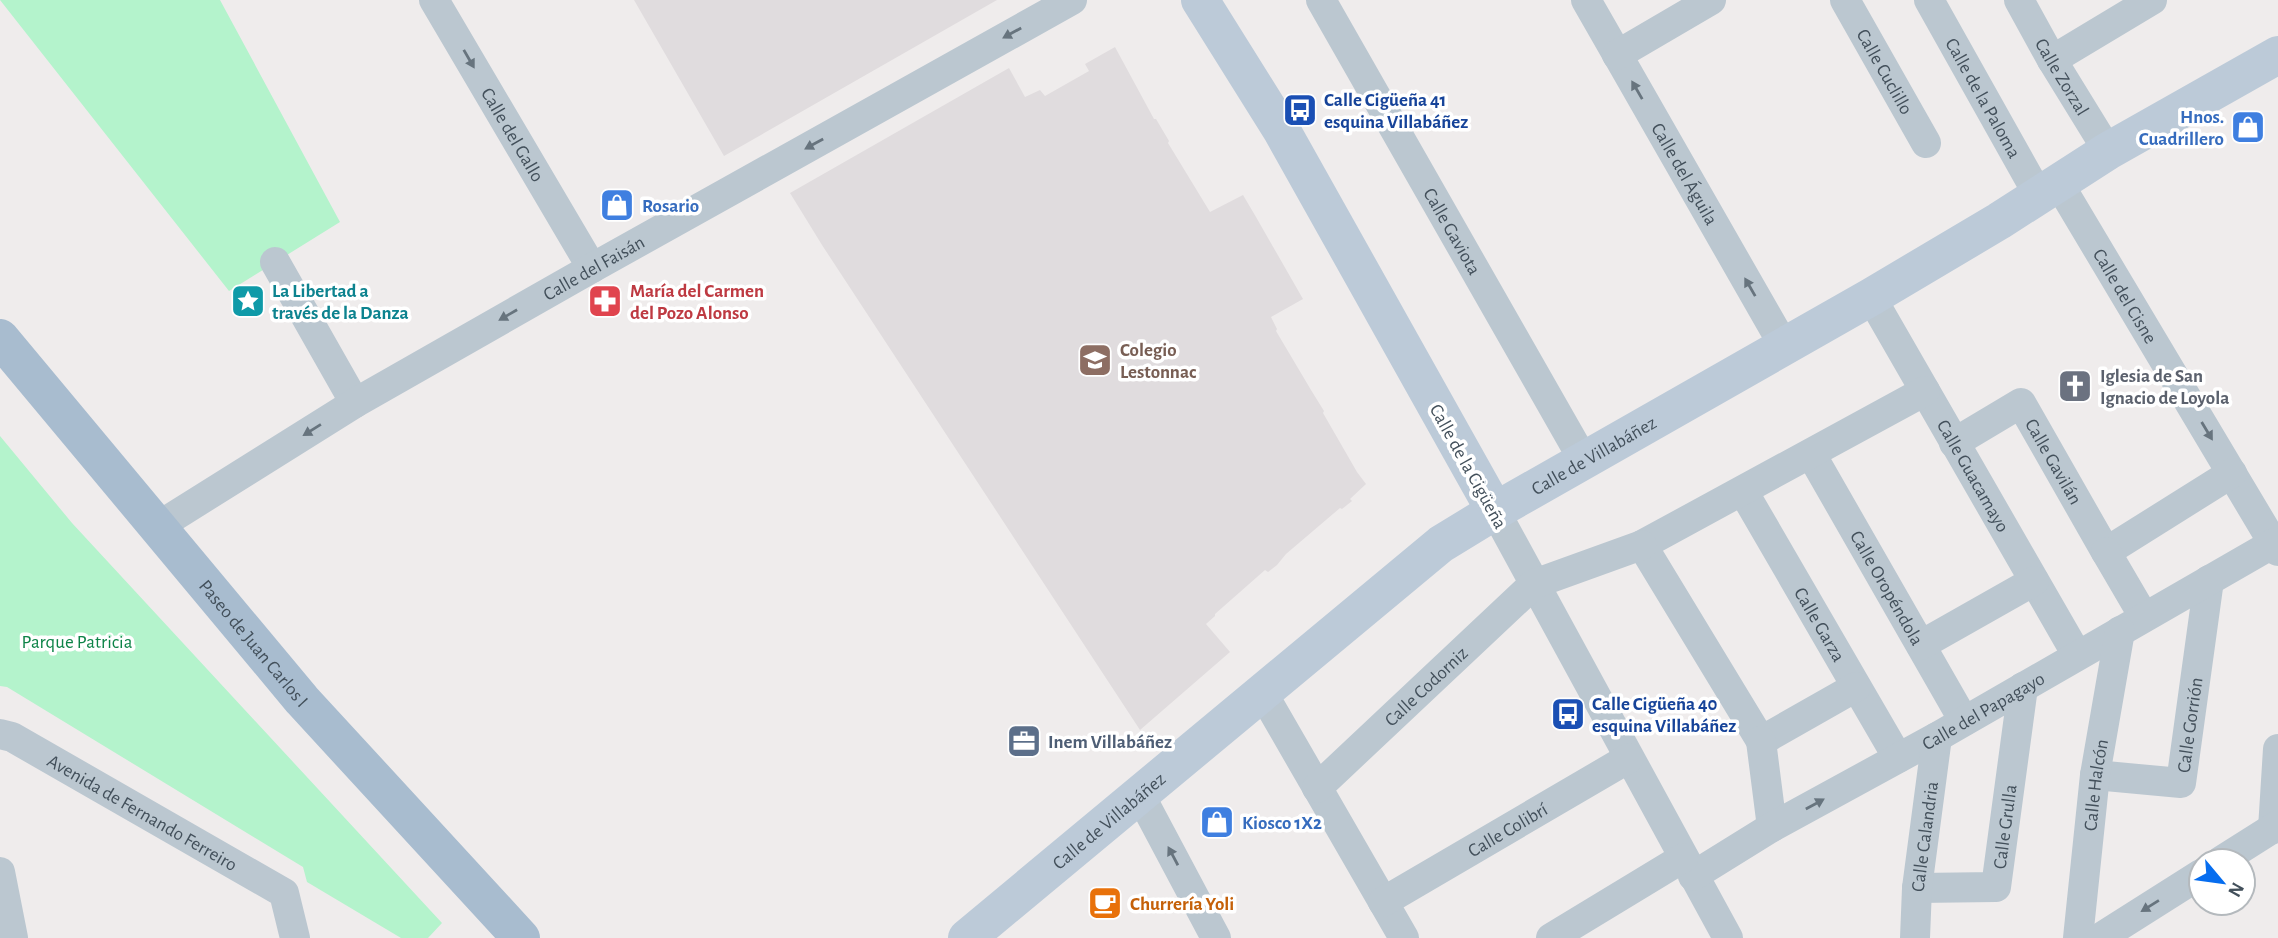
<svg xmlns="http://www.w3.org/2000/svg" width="2278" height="938" viewBox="0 0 2278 938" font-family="'Alegreya Sans',sans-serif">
<rect width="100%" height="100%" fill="#efecec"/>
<!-- education -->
<path fill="#e0dcde" d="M 634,0 L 997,0 L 724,156 Z
M 1115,47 L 1154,119 L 1156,119 L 1169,141 L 1168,143 L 1210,212 L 1243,195 L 1256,217 L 1303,299 L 1271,317 L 1277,329 L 1276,331 L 1311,390 L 1324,411 L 1323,413 L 1357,472 L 1366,484 L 1350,499 L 1352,501 L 1342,509 L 1340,508 L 1286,554 L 1277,565 L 1268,572 L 1265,570 L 1215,614 L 1215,616 L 1206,624 L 1230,652 L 1140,730 L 822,245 L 790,193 L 1009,68 L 1025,97 L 1040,90 L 1045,96 L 1089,71 L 1085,64 Z"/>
<!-- green -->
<path fill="#b4f3cc" d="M 0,0 L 220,0 L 340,222 L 229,291 Z
M 0,436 L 72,523 L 442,923 L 428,938 L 401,938 L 307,882 L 303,867 L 7,687 L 0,686 Z"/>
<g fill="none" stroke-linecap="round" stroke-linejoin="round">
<!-- street -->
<g stroke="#bbc7d0" stroke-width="30">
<path id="s1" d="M 434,0 L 592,268"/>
<path id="s2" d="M 1321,0 L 1584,461"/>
<path id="s3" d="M 1586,0 L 1784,346"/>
<path id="s4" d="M 1845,0 L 1926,143"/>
<path id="s5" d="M 1929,0 L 2039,196"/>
<path id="s6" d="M 2019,0 L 2052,60 L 2108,151"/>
<path d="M 1617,55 L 1711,0"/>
<path d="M 2052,60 L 2152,0"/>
<path id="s7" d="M 2059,184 L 2278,551"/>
<path d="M 275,262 L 355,403"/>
<path id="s8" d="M 1871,297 L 2077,655"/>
<path id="s9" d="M 1954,443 L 2021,403 L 2106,552 L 2232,473"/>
<path id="s10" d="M 1811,454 L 1964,721"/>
<path id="s11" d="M 1743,491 L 1898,758"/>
<path d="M 1495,511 L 1728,938"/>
<path id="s12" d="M 157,527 L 355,403 L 592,268 L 1072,0"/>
<path d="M 2106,552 L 2144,617"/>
<path d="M 1921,645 L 2034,581"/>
<path d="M 1856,687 L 1761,741 L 1642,545 L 1925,391"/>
<path d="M 1262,692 L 1404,938"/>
<path id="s13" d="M 0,734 L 12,737 L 284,893 L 295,938"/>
<path d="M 1761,741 L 1772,827"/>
<path id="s14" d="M 2095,775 L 2181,783 L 2209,580"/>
<path id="s15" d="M 1317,788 L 1534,584 L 1642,545"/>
<path d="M 1140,795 L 1216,938"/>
<path d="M 2273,829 L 2278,749"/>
<path d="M 2221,861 L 2278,825"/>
<path d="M 0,872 L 13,938"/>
<path id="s16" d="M 1693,876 L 1772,827 L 1937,737 L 2274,543"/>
<path id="s17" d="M 1917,888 L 1996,887 L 2023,687"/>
<path id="s18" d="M 1383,902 L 1629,758"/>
<path d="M 1551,938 L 1683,858"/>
<path id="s19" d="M 1915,938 L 1917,888 L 1937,737"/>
<path id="s20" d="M 2078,938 L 2095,775 L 2120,631"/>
<path d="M 2100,938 L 2201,874"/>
</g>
<!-- secondary -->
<g stroke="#bccad8" stroke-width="38">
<path d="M 1200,0 L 1282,131 L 1495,511"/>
<path id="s21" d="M 967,938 L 1441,544 L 1495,511 L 1871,297 L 1999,221 L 2108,151 L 2278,55"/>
</g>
<!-- primary -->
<path stroke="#a8bccf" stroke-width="38" id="s22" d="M 0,338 L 302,700 L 521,938"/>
</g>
<!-- one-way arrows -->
<defs><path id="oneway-solid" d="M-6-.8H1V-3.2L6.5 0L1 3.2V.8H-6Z" transform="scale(1.75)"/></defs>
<g fill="#67747e">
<use href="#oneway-solid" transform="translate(1012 33) rotate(151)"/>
<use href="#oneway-solid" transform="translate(469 59) rotate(60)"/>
<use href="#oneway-solid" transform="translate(1637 90) rotate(-120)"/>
<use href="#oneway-solid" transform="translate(814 144) rotate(151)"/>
<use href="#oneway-solid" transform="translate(1750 287) rotate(-120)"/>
<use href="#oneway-solid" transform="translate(508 315) rotate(150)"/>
<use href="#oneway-solid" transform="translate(312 430) rotate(148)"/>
<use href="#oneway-solid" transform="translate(2207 431) rotate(59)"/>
<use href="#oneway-solid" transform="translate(1815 804) rotate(-29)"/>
<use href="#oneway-solid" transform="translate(1173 856) rotate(-118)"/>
<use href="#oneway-solid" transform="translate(2150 906) rotate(148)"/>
</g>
<!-- icons -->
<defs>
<g id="bus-square" transform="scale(1.75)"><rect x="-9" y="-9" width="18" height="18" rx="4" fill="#1a4fb4" stroke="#fff"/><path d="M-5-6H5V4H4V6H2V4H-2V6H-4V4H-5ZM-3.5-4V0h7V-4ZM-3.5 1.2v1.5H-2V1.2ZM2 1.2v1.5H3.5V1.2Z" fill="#fff"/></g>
<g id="shop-square" transform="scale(1.75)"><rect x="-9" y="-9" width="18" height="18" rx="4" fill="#3f7fe0" stroke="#fff"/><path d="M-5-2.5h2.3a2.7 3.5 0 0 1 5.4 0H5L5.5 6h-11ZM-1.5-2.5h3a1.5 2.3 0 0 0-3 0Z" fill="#fff"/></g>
<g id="sight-square" transform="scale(1.75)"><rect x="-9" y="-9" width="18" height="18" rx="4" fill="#0f9aa8" stroke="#fff"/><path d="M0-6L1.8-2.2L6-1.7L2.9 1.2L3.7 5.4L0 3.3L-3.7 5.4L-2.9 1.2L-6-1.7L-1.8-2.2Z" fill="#fff"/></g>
<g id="pharmacy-square" transform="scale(1.75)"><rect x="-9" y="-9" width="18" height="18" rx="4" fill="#e0444e" stroke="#fff"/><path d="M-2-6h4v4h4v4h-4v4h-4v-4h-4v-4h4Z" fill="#fff"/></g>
<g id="school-square" transform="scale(1.75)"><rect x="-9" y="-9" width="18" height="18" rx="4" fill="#8d6e63" stroke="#fff"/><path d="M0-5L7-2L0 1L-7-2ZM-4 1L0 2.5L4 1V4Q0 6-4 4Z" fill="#fff"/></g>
<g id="church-square" transform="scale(1.75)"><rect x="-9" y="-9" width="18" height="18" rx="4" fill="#6b7280" stroke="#fff"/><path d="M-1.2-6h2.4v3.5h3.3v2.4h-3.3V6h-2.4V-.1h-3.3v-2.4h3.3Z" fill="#fff"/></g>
<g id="office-square" transform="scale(1.75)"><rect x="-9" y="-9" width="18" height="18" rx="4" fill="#5c6f8a" stroke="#fff"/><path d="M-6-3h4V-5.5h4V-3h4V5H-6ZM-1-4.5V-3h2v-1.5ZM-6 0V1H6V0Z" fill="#fff"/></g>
<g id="cafe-square" transform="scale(1.75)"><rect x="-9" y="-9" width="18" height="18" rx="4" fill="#e8710a" stroke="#fff"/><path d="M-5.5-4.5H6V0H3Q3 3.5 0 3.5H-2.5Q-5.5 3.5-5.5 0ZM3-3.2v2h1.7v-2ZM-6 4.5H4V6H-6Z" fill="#fff"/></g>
</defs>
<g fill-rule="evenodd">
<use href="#bus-square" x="1300" y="110"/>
<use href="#shop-square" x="2248" y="127"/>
<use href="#shop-square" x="617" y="205"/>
<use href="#sight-square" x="248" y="301"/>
<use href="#pharmacy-square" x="605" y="301"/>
<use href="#school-square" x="1095" y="360"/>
<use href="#church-square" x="2075" y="386"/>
<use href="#bus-square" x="1568" y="714"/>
<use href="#office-square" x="1024" y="741"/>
<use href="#shop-square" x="1217" y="822"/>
<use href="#cafe-square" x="1105" y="903"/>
</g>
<g text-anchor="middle" stroke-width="7" stroke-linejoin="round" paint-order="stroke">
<!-- street labels -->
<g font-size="19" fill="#43505b" stroke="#fff">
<text dy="7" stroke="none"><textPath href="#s4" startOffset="82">Calle Cuclillo</textPath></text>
<text dy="7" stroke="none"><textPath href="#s6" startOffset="88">Calle Zorzal</textPath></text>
<text dy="7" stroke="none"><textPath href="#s5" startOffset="112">Calle de la Paloma</textPath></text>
<text dy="7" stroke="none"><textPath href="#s1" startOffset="156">Calle del Gallo</textPath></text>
<text dy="7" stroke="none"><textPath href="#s3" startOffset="200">Calle del Águila</textPath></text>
<text dy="7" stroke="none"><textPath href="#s2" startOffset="266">Calle Gaviota</textPath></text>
<text dy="7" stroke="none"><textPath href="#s12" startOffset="508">Calle del Faisán</textPath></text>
<text dy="7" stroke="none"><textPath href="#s7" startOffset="130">Calle del Cisne</textPath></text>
<text dy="7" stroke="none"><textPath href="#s21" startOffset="793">Calle de Villabáñez</textPath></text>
<text dy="7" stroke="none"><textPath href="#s9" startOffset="145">Calle Gavilán</textPath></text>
<text transform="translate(1469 466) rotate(61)" y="7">Calle de la Cigüeña</text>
<text dy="7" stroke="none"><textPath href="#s8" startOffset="206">Calle Guacamayo</textPath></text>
<text dy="7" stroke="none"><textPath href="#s10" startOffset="154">Calle Oropéndola</textPath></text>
<text dy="7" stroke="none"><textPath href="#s11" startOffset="154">Calle Garza</textPath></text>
<text dy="7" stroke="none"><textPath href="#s22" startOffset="397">Paseo de Juan Carlos I</textPath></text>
<text dy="7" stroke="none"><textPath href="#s15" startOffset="149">Calle Codorniz</textPath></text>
<text dy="7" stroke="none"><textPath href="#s16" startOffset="334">Calle del Papagayo</textPath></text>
<text dy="7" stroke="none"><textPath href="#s14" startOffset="145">Calle Gorrión</textPath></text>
<text dy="7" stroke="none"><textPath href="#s20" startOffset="154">Calle Halcón</textPath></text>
<text dy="7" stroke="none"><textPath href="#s13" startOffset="163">Avenida de Fernando Ferreiro</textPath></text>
<text dy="7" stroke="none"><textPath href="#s21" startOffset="184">Calle de Villabáñez</textPath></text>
<text dy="7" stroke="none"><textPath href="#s17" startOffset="140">Calle Grulla</textPath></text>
<text dy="7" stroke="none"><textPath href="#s18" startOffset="144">Calle Colibrí</textPath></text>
<text dy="7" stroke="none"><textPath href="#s19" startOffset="102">Calle Calandria</textPath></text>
</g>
<!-- transit labels -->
<g font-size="19" font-weight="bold" fill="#164399" stroke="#fff" text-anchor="start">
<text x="1324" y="106">Calle Cigüeña 41<tspan x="1324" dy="22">esquina Villabáñez</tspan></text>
<text x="1592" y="710">Calle Cigüeña 40<tspan x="1592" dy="22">esquina Villabáñez</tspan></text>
</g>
<!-- shop labels -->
<g font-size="19" font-weight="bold" fill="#366cbe" stroke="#fff" text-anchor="start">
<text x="2224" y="123" text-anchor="end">Hnos.<tspan x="2224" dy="22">Cuadrillero</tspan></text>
<text x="642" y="212">Rosario</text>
<text x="1242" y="829">Kiosco 1X2</text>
</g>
<!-- culture labels -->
<g font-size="19" font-weight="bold" fill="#0d838f" stroke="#fff" text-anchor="start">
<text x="272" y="297">La Libertad a<tspan x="272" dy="22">través de la Danza</tspan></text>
</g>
<!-- health labels -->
<g font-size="19" font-weight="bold" fill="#be3a42" stroke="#fff" text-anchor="start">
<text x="630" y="297">María del Carmen<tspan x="630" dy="22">del Pozo Alonso</tspan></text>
</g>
<!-- education labels -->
<g font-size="19" font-weight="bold" fill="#785e54" stroke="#fff" text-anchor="start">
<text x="1120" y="356">Colegio<tspan x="1120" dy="22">Lestonnac</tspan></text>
</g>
<!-- worship labels -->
<g font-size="19" font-weight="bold" fill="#5b616d" stroke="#fff" text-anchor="start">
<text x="2100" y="382">Iglesia de San<tspan x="2100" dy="22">Ignacio de Loyola</tspan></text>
</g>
<!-- park labels -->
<g font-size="19" fill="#0d8347" stroke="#fff">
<text x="77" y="648">Parque Patricia</text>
</g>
<!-- service labels -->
<g font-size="19" font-weight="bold" fill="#4e5e75" stroke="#fff" text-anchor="start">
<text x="1048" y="748">Inem Villabáñez</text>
</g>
<!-- food labels -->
<g font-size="19" font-weight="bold" fill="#c56008" stroke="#fff" text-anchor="start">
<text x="1130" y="910">Churrería Yoli</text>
</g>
</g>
<!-- north arrow -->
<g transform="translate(2222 882) rotate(119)"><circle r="33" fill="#ffffff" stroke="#b4b9bd" stroke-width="2"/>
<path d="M0-5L12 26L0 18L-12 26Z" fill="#066def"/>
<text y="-10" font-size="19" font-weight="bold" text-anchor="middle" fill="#43505b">N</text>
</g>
</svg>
